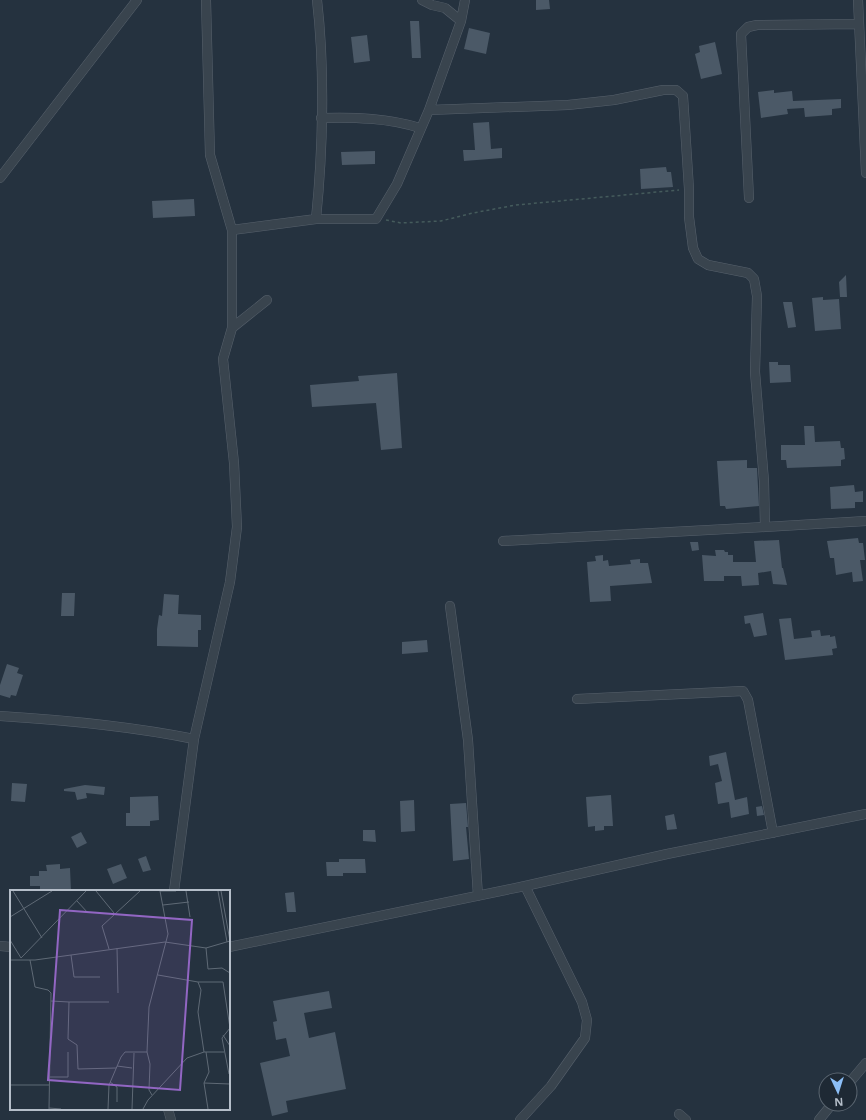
<svg xmlns="http://www.w3.org/2000/svg" width="866" height="1120" viewBox="0 0 866 1120" font-family="'Noto Sans',sans-serif">
<rect width="100%" height="100%" fill="#25323f"/>
<!-- building -->
<path fill="#4b5967" d="M 536,0 L 549,0 L 550,9 L 536,10 Z
M 410,21 L 419,21 L 421,58 L 412,58 Z
M 469,28 L 490,33 L 486,54 L 464,49 Z
M 367,35 L 370,61 L 354,63 L 351,37 Z
M 715,42 L 722,74 L 701,79 L 695,54 L 700,52 L 699,46 Z
M 774,90 L 774,93 L 792,91 L 793,101 L 841,99 L 841,108 L 832,109 L 832,115 L 805,117 L 804,108 L 787,109 L 788,114 L 761,118 L 758,92 Z
M 489,122 L 491,149 L 502,148 L 502,158 L 464,161 L 463,150 L 475,150 L 473,123 Z
M 375,151 L 375,164 L 342,165 L 341,152 Z
M 666,167 L 667,172 L 671,172 L 673,187 L 641,189 L 640,169 Z
M 194,199 L 195,216 L 153,218 L 152,201 Z
M 846,275 L 847,297 L 840,297 L 839,282 Z
M 823,297 L 823,300 L 839,299 L 841,329 L 815,331 L 812,298 Z
M 783,302 L 792,302 L 796,327 L 788,328 Z
M 769,362 L 778,362 L 778,365 L 790,365 L 791,382 L 770,383 Z
M 397,373 L 402,448 L 381,450 L 376,403 L 312,407 L 310,385 L 359,381 L 358,376 Z
M 804,426 L 814,426 L 815,442 L 840,441 L 841,448 L 844,448 L 845,459 L 841,460 L 841,466 L 787,468 L 786,460 L 781,460 L 781,445 L 805,445 Z
M 747,460 L 747,468 L 757,468 L 759,506 L 726,509 L 725,506 L 720,506 L 717,461 Z
M 854,485 L 855,492 L 863,491 L 863,502 L 855,502 L 855,508 L 831,509 L 830,487 Z
M 858,538 L 859,543 L 863,543 L 865,560 L 860,560 L 863,581 L 853,582 L 852,572 L 836,575 L 834,558 L 830,558 L 827,541 Z
M 779,540 L 782,568 L 783,568 L 787,585 L 773,584 L 771,571 L 758,573 L 759,585 L 742,586 L 741,576 L 724,576 L 724,581 L 704,581 L 702,555 L 716,556 L 715,550 L 724,550 L 725,552 L 728,552 L 728,555 L 733,555 L 733,562 L 756,562 L 754,541 Z
M 690,542 L 698,542 L 699,550 L 692,551 Z
M 603,555 L 603,561 L 608,560 L 609,566 L 631,564 L 630,560 L 640,559 L 640,563 L 648,563 L 652,583 L 610,586 L 611,601 L 590,602 L 587,562 L 596,561 L 595,556 Z
M 62,593 L 75,593 L 74,616 L 61,616 Z
M 164,594 L 179,595 L 178,614 L 201,615 L 201,630 L 198,630 L 198,647 L 157,646 L 157,629 L 159,615 L 162,616 Z
M 763,613 L 767,635 L 754,637 L 750,623 L 745,624 L 744,616 Z
M 791,618 L 794,639 L 812,637 L 811,631 L 820,630 L 821,636 L 830,635 L 830,637 L 835,636 L 837,648 L 832,649 L 833,655 L 785,660 L 779,619 Z
M 427,640 L 428,652 L 402,654 L 402,642 Z
M 7,664 L 19,668 L 17,673 L 23,675 L 16,696 L 11,695 L 10,698 L 0,695 L 0,685 Z
M 726,752 L 735,800 L 747,797 L 749,814 L 731,818 L 729,802 L 718,804 L 715,783 L 722,781 L 718,764 L 710,766 L 709,756 Z
M 12,783 L 27,784 L 25,802 L 11,801 Z
M 85,785 L 105,787 L 104,795 L 86,793 L 87,798 L 77,800 L 75,792 L 64,791 L 64,789 Z
M 611,795 L 613,826 L 604,826 L 604,830 L 595,831 L 595,826 L 588,827 L 586,797 Z
M 158,796 L 159,820 L 150,821 L 150,826 L 126,826 L 126,813 L 130,813 L 130,797 Z
M 414,800 L 415,831 L 401,832 L 400,801 Z
M 466,803 L 468,827 L 466,827 L 469,859 L 453,861 L 450,804 Z
M 762,806 L 764,815 L 757,816 L 756,807 Z
M 674,814 L 677,829 L 667,830 L 665,816 Z
M 363,830 L 375,830 L 376,842 L 363,841 Z
M 81,832 L 87,843 L 77,848 L 71,837 Z
M 146,856 L 151,870 L 143,872 L 138,859 Z
M 339,859 L 365,859 L 366,873 L 343,873 L 343,876 L 327,876 L 326,862 L 339,862 Z
M 60,864 L 60,869 L 70,868 L 71,891 L 40,891 L 40,886 L 30,886 L 30,876 L 39,876 L 39,871 L 47,871 L 46,865 Z
M 121,864 L 127,878 L 113,884 L 107,869 Z
M 294,892 L 296,912 L 287,912 L 285,893 Z
M 329,991 L 332,1008 L 304,1013 L 309,1038 L 335,1032 L 346,1089 L 286,1101 L 288,1112 L 272,1116 L 260,1063 L 290,1056 L 286,1038 L 276,1040 L 273,1022 L 277,1021 L 273,1001 Z"/>
<g fill="none" stroke-linecap="round" stroke-linejoin="round">
<!-- street casing -->
<g stroke="#57616c" stroke-width="10">
<path id="street" d="M 422,0 L 432,5 L 445,8 L 461,21
M 858,0 L 866,173
M 429,110 L 568,105 L 614,100 L 663,90 L 676,90 L 683,96 L 689,189 L 689,217 L 693,248 L 698,259 L 708,265 L 748,273 L 754,279 L 757,296 L 755,372 L 764,481 L 765,527 L 866,521
M 321,118 C 355,117 388,118 420,128
M 0,178 L 137,0
M 749,198 L 741,34 L 748,27 L 757,25 L 859,24
M 316,219 C 323,150 325,69 317,0
M 232,230 L 316,219 L 376,219 L 397,184 L 429,110 L 461,21 L 465,0
M 232,328 L 267,300
M 503,541 L 765,527
M 450,606 L 468,740 L 478,896
M 577,699 L 743,691 L 748,700 L 773,833
M 0,716 C 65,720 130,726 194,739
M 174,891 L 194,739 L 230,582 L 237,527 L 234,463 L 223,359 L 232,328 L 232,230 L 210,155 L 206,0
M 0,946 L 11,947
M 229,947 L 525,886 L 667,854 L 866,814
M 850,1082 L 866,1063
M 168,1109 L 171,1120
M 679,1114 L 686,1120
M 520,1120 L 551,1086 L 585,1038 L 587,1020 L 582,1002 L 525,886
M 819,1120 L 832,1104"/>
</g>
<!-- path -->
<path stroke="#455b5c" stroke-width="1.5" stroke-dasharray="3 3" stroke-linecap="butt" d="M 386,220 L 401,223 L 441,221 L 473,213 L 516,205 L 679,190"/>
<!-- street -->
<use href="#street" stroke="#39444e" stroke-width="9"/>
</g>
<!-- overview -->
<g transform="translate(10 890)">
<rect width="220" height="220" fill="#25323f"/>
<path fill="none" stroke="#5f6a76" stroke-width="1" d="M 3,1 L 32,48M 86,1 L 104,23M 150,1 L 166,1M 176,1 L 180,27M 208,1 L 217,52M 211,1 L 220,51M 67,11 L 78,23M 153,15 L 179,12M 0,27 L 42,1M 0,50 L 11,68M 107,58 L 108,103M 196,58 L 198,79 L 212,78 L 220,83M 99,59 L 92,36 L 130,1M 61,65 L 64,87 L 90,87M 11,68 L 76,1M 0,70 L 25,70 L 155,52 L 196,58 L 220,51M 20,70 L 25,97 L 38,100 L 41,103 L 39,219M 148,85 L 188,92 L 213,92 L 220,138M 188,92 L 191,100 L 188,122 L 194,162M 41,111 L 59,112 L 58,149 L 67,155 L 68,179 L 106,178M 59,112 L 99,112M 213,145 L 220,156M 196,162 L 199,182 L 194,193 L 198,219M 107,176 L 122,178M 219,184 L 212,148 L 220,138M 40,187 L 58,187 L 58,162M 100,192 L 107,197 L 107,212M 194,193 L 220,194M 0,195 L 39,195M 142,205 L 139,200 L 140,174 L 137,162 L 139,117 L 158,44 L 150,1M 39,218 L 51,219M 98,219 L 99,195 L 111,167 L 115,162 L 137,162M 122,219 L 124,163M 133,219 L 138,210 L 177,168 L 194,162 L 214,162"/>
<path fill="#9266c3" fill-opacity="0.15" stroke="#9266c3" stroke-width="2" d="M 50,20 L 182,30 L 170,200 L 38,190 Z"/>
<rect width="220" height="220" fill="none" stroke="#b5bec9" stroke-width="2"/>
</g>
<!-- north arrow -->
<g transform="translate(838 1092) rotate(176)"><circle r="19" fill="#1e2934" stroke="#5a6570"/>
<path d="M0-3L7 15L0 10L-7 15Z" fill="#8cbff7"/>
<text y="-6" font-size="11" font-weight="bold" text-anchor="middle" fill="#b5bec9">N</text>
</g>
</svg>
